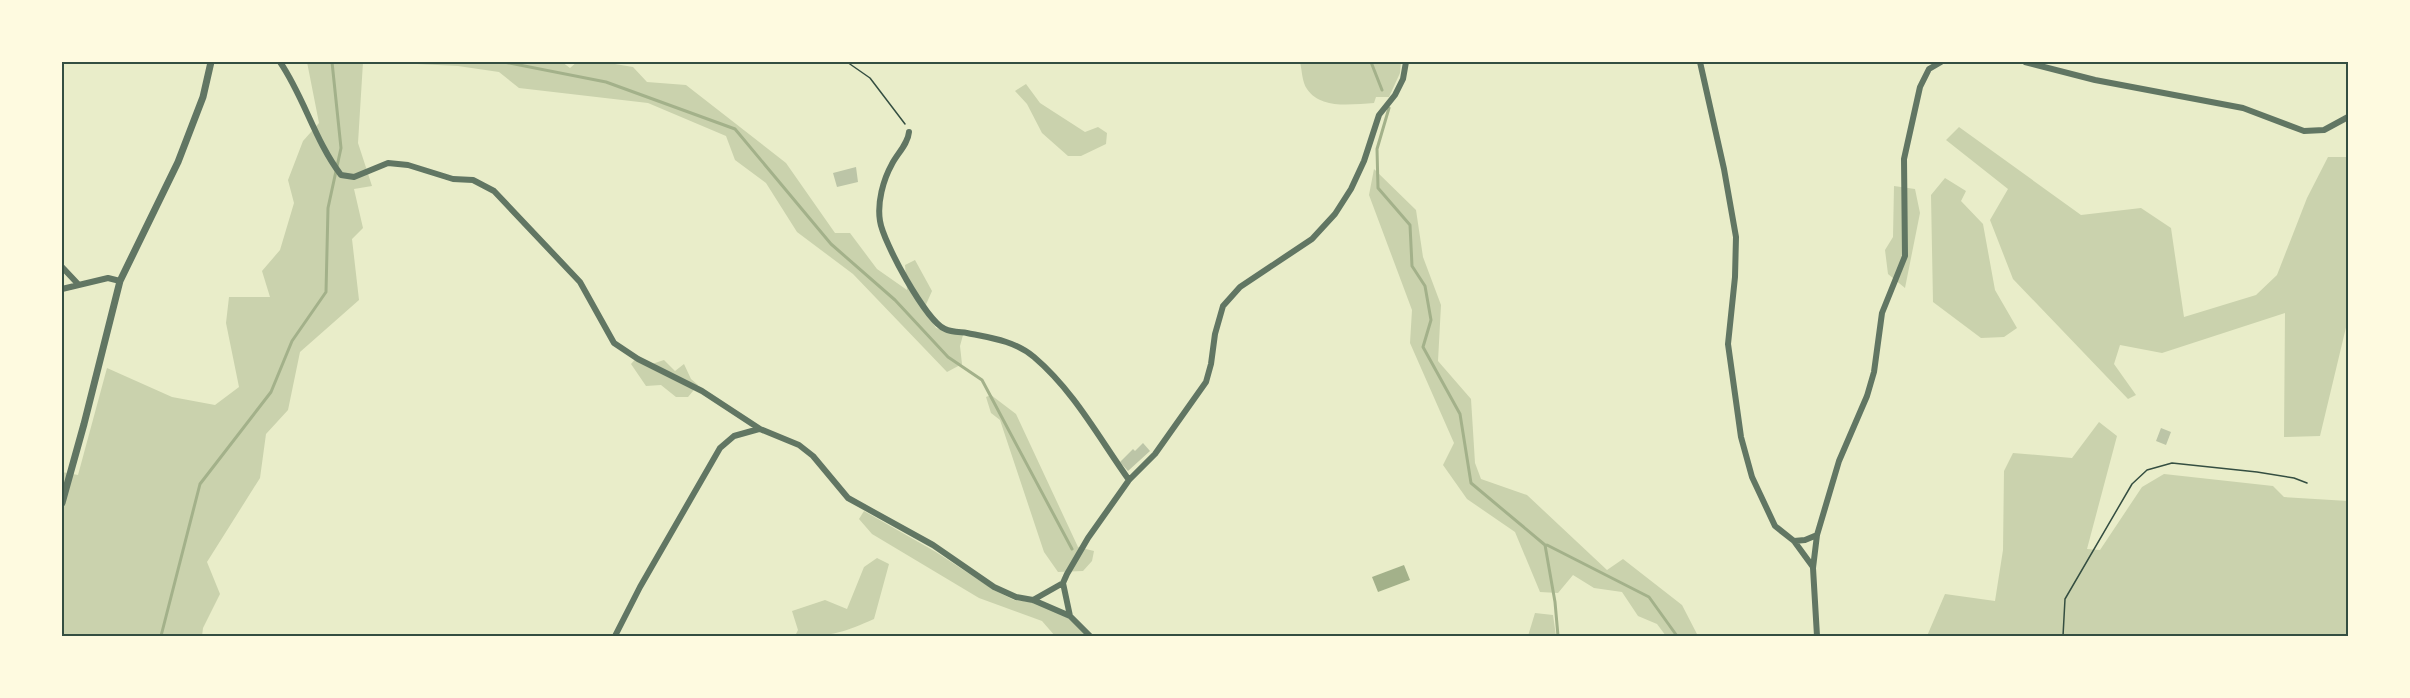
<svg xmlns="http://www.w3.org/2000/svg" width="2410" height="698" viewBox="0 0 2410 698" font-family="'Alegreya Sans',sans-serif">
<rect width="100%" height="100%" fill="#e9edc9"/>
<!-- green -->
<path fill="#cad2ad" d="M 307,62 L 363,62 L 358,143 L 372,186 L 354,189 L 363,228 L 352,239 L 359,300 L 300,352 L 288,410 L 266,434 L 260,478 L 207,562 L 220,594 L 203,628 L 202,636 L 62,636 L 62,472 L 78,475 L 107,368 L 172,397 L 215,405 L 239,387 L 226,323 L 229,297 L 270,297 L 262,271 L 280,250 L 294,203 L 288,180 L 303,141 L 319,123 Z
M 376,62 L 562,62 L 570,68 L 577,62 L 603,62 L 633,67 L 647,82 L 686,85 L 786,163 L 835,233 L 850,233 L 877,269 L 907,290 L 905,265 L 915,260 L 932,291 L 924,309 L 936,328 L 963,335 L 960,346 L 962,364 L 947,372 L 853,274 L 797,232 L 766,183 L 735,160 L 726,136 L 648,103 L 519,88 L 499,72 L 458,66 Z
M 1300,62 L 1401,62 L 1400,73 L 1389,97 L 1376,97 L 1374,103 C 1353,104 1321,110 1307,89 C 1302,82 1302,70 1300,62 Z
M 1026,84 L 1040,103 L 1085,132 L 1098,127 L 1107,133 L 1106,144 L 1081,156 L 1068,156 L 1042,133 L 1027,104 L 1015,91 Z
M 1959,127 L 2081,215 L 2141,208 L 2171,228 L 2184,317 L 2256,295 L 2277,275 L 2307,198 L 2328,157 L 2348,157 L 2348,319 L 2320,436 L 2284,437 L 2285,313 L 2162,353 L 2120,345 L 2114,364 L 2136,395 L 2128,399 L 2013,279 L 1990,220 L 2008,189 L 1946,140 Z
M 1374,169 L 1416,210 L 1423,257 L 1441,305 L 1438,361 L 1471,399 L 1475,463 L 1481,479 L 1527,495 L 1607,570 L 1623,559 L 1682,605 L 1698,636 L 1666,636 L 1657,624 L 1638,616 L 1622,592 L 1594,588 L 1573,575 L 1558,593 L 1540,592 L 1515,532 L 1467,499 L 1443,465 L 1454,443 L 1410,343 L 1412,310 L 1369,195 Z
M 1945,178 L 1966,191 L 1961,201 L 1983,224 L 1995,290 L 2017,328 L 2004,337 L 1981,338 L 1933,302 L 1931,195 Z
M 1894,186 L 1915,189 L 1920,213 L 1905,288 L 1888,274 L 1885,250 L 1893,237 Z
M 638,356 L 652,364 L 664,360 L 675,371 L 684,364 L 691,379 L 698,385 L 688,397 L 676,397 L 661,385 L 646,386 L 631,364 Z
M 991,395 L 1016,414 L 1078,547 L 1094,551 L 1092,561 L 1083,571 L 1058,572 L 1044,552 L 1000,420 L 991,413 L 986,397 Z
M 2099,422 L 2117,436 L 2087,549 L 2100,550 L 2142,487 L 2164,474 L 2273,486 L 2284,497 L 2348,501 L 2348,636 L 1927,636 L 1945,594 L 1995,601 L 2003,550 L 2004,471 L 2013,453 L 2072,458 Z
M 864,511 L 936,552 L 994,590 L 1014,600 L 1033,602 L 1068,618 L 1087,636 L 1055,636 L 1042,621 L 979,598 L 872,534 L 859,519 Z
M 877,558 L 889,564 L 874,619 C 843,633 829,637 795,636 L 798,630 L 792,611 L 825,600 L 847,609 L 864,567 Z
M 1535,613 L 1553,615 L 1556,636 L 1528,636 Z"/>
<!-- water -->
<path fill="#a3b18a" d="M 1404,565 L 1410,580 L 1378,592 L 1372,577 Z"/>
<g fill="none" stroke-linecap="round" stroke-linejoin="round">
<!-- stream -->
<path stroke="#a3b18a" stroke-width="3" d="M 504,62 L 606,82 L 735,129 L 831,244 L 895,300 L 948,357 L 982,380 L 1072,549
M 1371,62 L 1382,90
M 1389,108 L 1377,149 L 1378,188 L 1410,225 L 1412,266 L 1425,286 L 1431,320 L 1423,347 L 1460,414 L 1471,483 L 1545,545 L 1555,602 L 1558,636
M 1547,545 L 1649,597 L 1677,636
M 161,636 L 200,484 L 271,392 L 292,341 L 326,292 L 328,208 L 341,148 L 332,62"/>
</g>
<!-- building -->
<path fill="#bcc5a7" d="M 856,167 L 858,182 L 837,187 L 833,173 Z
M 2161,428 L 2171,432 L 2166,445 L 2156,441 Z
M 1143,443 L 1150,451 L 1128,471 L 1120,462 L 1133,449 L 1135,451 Z"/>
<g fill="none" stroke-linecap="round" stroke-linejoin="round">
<!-- path -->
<path stroke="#344e41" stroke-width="1.5" d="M 847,62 L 870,78 L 905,124
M 2063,636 L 2065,599 L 2132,484 L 2147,470 L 2172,463 L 2257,472 L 2294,478 L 2307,483"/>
<!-- minor -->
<path stroke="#617663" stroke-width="6" d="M 280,62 C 304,97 315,141 341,175 L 354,177 L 388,163 L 408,165 L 453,179 L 473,180 L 494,191 L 580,282 L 614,343 L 638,359 L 702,391 L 760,429 L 799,445 L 813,456 L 848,498 L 933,545 L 994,587 L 1016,597 L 1033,600 L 1070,616
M 1700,62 L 1724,169 L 1736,237 L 1735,277 L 1728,344 L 1741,437 L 1752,477 L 1775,526 L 1794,541 L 1813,567
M 2025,62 L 2095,80 L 2243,108 L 2304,131 L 2324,130 L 2348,117
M 909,132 C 908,144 897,154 892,164 C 883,180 877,203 880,221 C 883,242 926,321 945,329 C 951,332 960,332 967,333 C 992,338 1015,341 1034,357 C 1074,391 1099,438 1129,480
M 62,267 L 78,284
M 62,289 L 108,278 L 120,281
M 1794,541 L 1805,540 L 1817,535
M 1033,600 L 1063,583
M 615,636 L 640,587 L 720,448 L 734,436 L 759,429
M 1090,636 L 1070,616 L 1063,583 L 1067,574 L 1088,538 L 1129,480 L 1155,454 L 1206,382 L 1211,364 L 1215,334 L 1223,306 L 1240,287 L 1312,239 L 1335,214 L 1351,189 L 1364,161 L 1379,115 L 1395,95 L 1403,79 L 1406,62
M 1817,636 L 1813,568 L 1817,535 L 1839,461 L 1867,396 L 1874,372 L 1882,313 L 1905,256 L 1904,159 L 1920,87 L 1929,69 L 1941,62"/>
<!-- tertiary -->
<path stroke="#617663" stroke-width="7" d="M 62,503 L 84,424 L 120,281 L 178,162 L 203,97 L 211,62"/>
</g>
<!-- border -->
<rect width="2410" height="698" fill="none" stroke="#fefae0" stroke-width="126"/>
<rect x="63" y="63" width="2284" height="572" fill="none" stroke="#344e41" stroke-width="2"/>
</svg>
